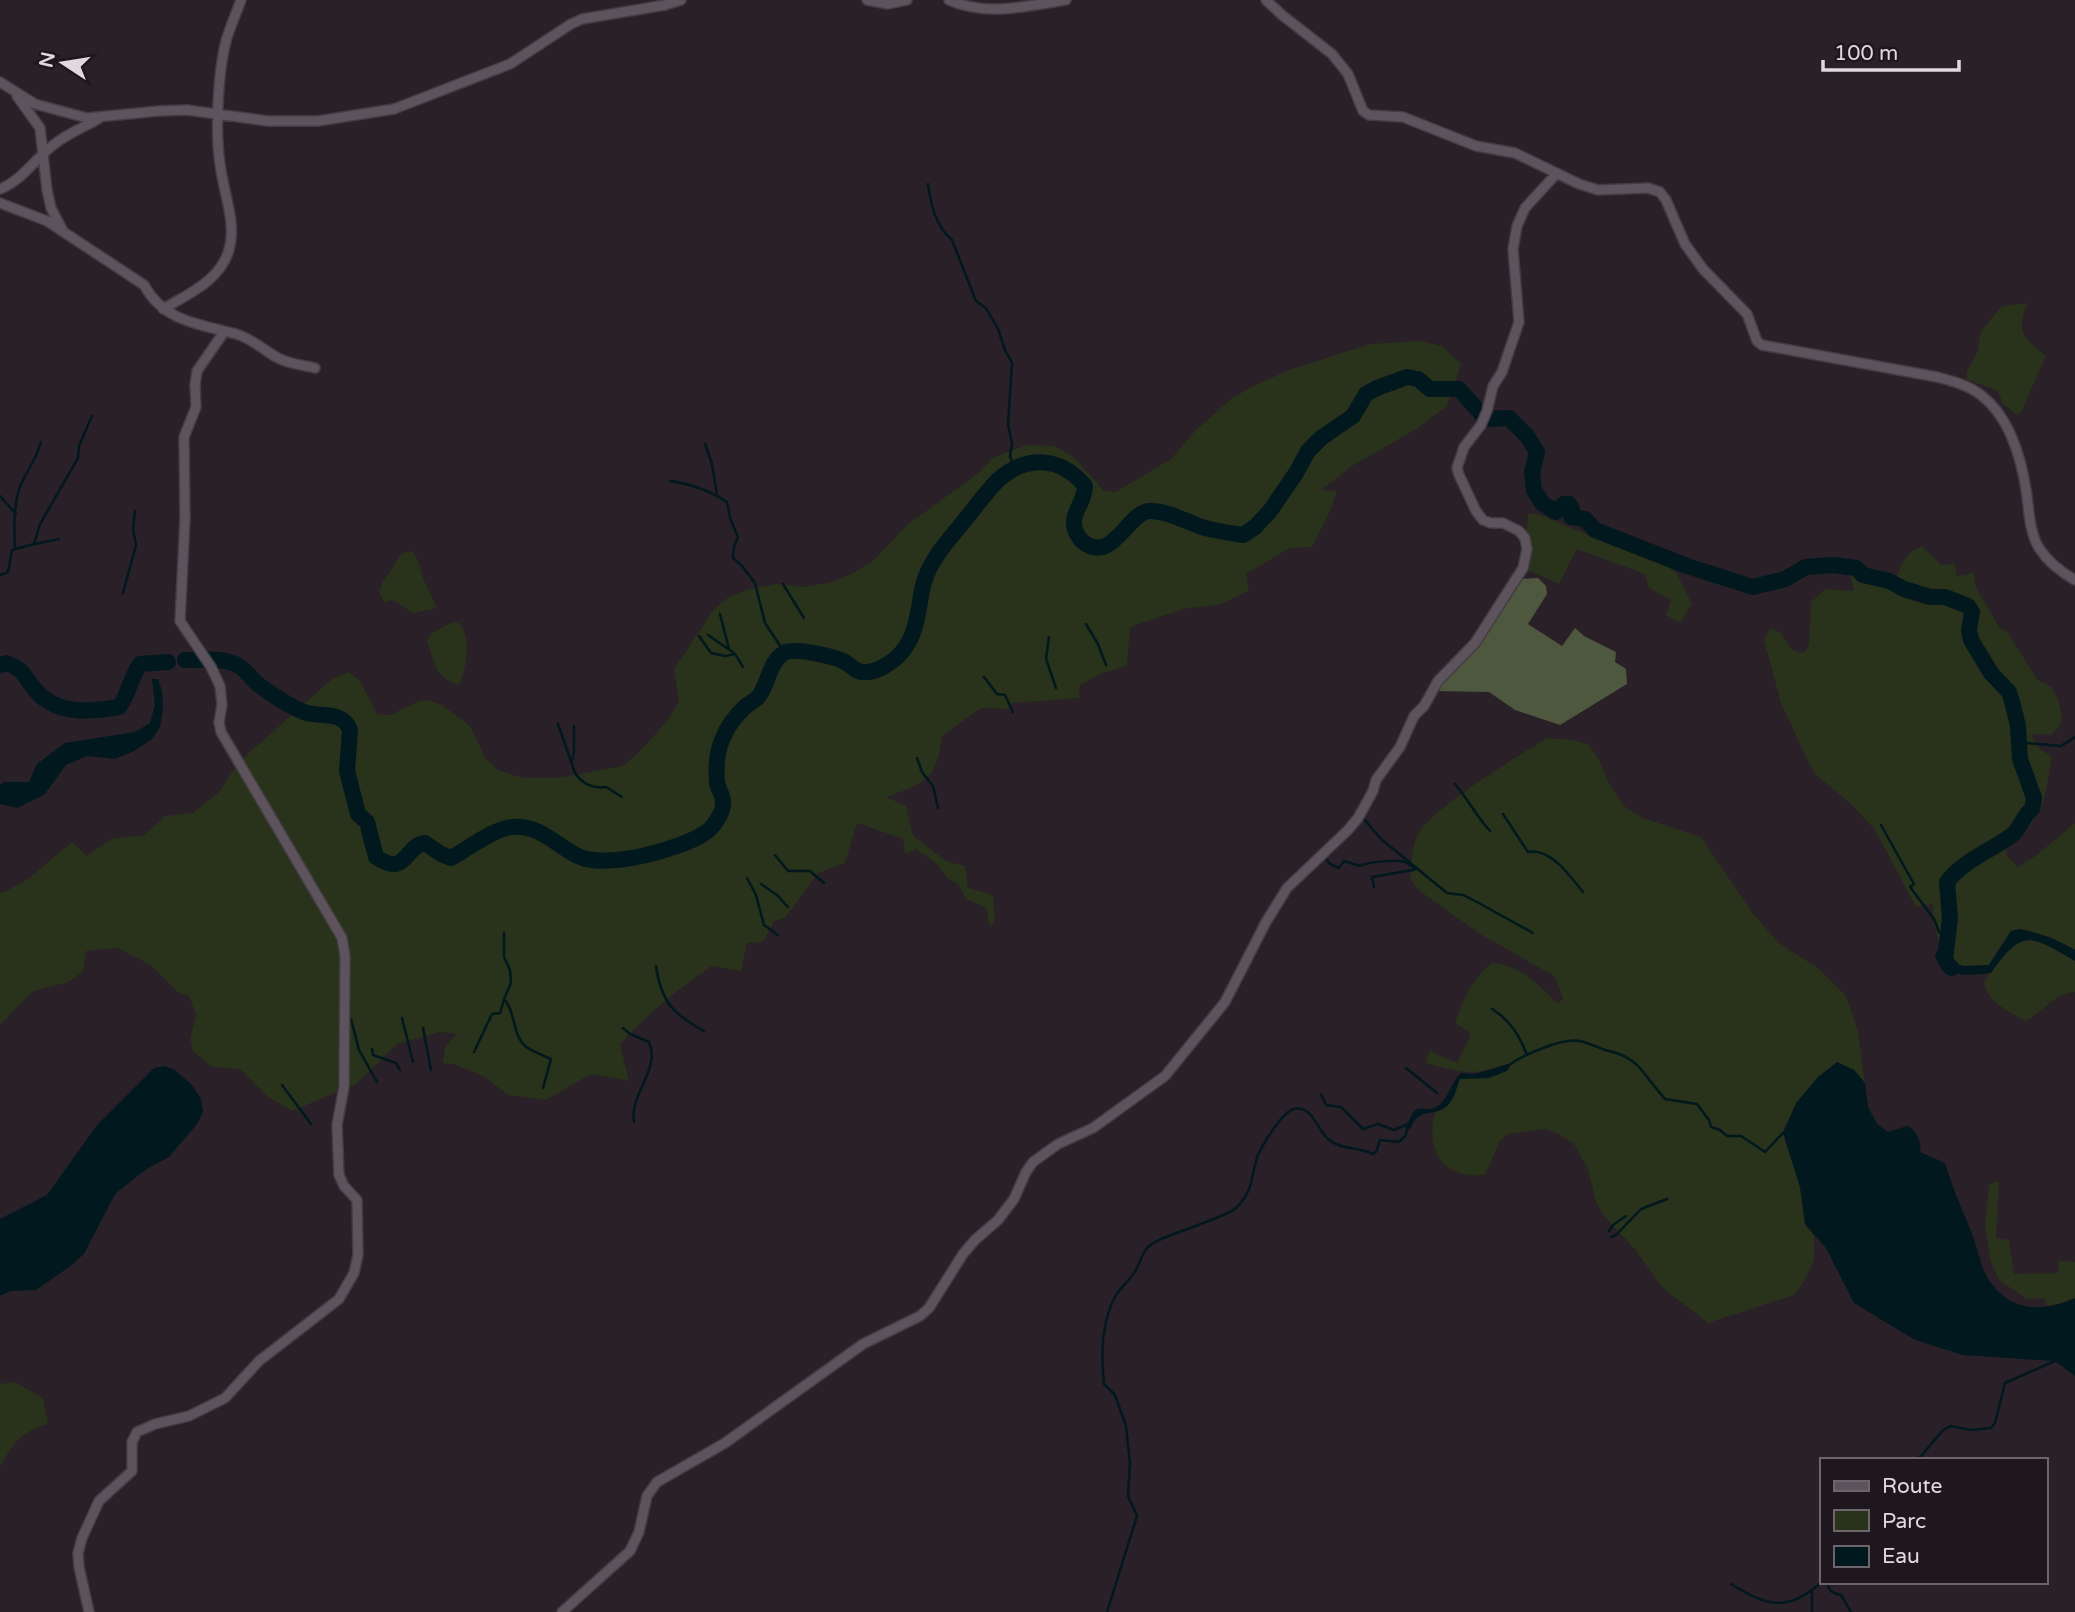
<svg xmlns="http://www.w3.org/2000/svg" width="2075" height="1612" viewBox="0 0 2075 1612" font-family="'Varela Round',sans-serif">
<rect width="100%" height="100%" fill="#292028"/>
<!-- green -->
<path fill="#29321a" d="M 2027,303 C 2016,333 2023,338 2046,356 L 2021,412 L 2017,415 L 2003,404 L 1998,391 L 1966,379 L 1967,371 L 1977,353 L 1981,331 L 2002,306 Z
M 1420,341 L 1442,346 L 1461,364 L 1447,406 L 1418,428 L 1352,466 L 1321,490 L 1337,491 L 1330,511 L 1312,547 L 1290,548 L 1246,574 L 1249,591 L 1220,604 L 1183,609 L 1130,627 L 1127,666 L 1100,674 L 1079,686 L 1079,698 L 1012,703 L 1007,709 L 981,708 L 942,736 C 937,779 925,784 886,797 L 906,806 L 913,836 L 946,861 L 965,866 L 968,888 L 993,895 L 995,920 L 992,926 L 988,922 L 987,908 L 966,899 L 958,884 L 947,878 L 938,865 L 916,849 L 905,854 L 903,839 L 857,823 L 845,863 L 818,873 L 785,918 L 774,921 L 763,942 L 747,943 L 741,971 L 712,966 C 675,991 650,1012 620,1044 L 629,1081 L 591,1074 L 546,1100 L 508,1095 L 483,1076 L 453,1064 L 443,1063 L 445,1047 L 457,1034 L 440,1032 L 397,1044 L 356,1084 L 292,1111 L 267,1096 L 240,1069 L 212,1067 L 193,1051 L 190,1039 L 196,1015 L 189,996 L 178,992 L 151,965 L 117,948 L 86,951 L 83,971 L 69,982 L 33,991 L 0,1025 L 0,892 L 4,892 L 28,879 L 72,842 L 87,856 L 111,839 L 144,835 L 165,816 L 193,813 L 218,793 L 239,762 L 332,679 L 348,672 L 360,681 L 377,714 L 390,715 L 419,701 L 429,700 L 442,705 L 470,726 L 486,759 L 498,770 L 523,778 L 558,778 L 623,766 L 640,751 L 668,720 L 679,701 L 674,669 L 714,609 L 726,599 L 746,590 L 775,584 L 805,587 L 832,582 L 853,573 L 874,560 L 907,525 L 977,474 L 994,457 L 1027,445 L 1055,446 L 1074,457 L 1104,491 L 1116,492 L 1171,459 L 1195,431 L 1231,399 L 1255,385 L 1289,370 L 1370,344 Z
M 1528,514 L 1537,514 L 1635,554 L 1661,561 L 1677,574 L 1692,604 L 1680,623 L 1666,615 L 1671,600 L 1649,588 L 1645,574 L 1577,549 L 1559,584 L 1523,568 Z
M 1922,546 L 1941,565 L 1955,564 L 1957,576 L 1974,573 L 1976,588 L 1999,627 L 2008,633 L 2037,679 L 2051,687 L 2058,699 L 2062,717 L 2060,726 L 2051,735 L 2031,734 L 2039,748 L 2052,757 C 2043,805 2046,814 2006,847 L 2007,856 L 2018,867 L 2034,857 L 2075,823 L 2075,950 L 2049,936 L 2003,942 L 1989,965 L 1964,966 L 1955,964 L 1941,948 L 1934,925 L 1933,904 L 1916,907 L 1875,830 L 1853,806 L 1813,772 L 1781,703 L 1764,640 L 1770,628 L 1780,632 L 1792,650 L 1804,653 L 1809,645 L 1811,602 L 1825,589 L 1854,591 L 1851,576 L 1856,568 L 1863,575 L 1895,584 C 1900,566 1904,553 1922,546 Z
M 412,551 L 418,560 L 423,578 L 437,608 L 413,613 L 393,600 L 384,602 L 379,592 L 382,583 L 402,553 Z
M 452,622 L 459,623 C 473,641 466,664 460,684 C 436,682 433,659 427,640 L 434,632 Z
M 1547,738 L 1572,740 L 1588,744 L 1599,759 L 1609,783 L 1623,805 L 1640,817 L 1701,837 L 1754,915 L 1779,943 L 1819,969 L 1846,996 L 1858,1031 L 1865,1083 L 1854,1070 L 1786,1123 L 1783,1133 L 1800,1187 L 1805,1224 L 1814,1236 L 1814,1260 L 1804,1282 L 1794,1295 L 1708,1323 L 1662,1287 L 1634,1248 L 1604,1216 L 1596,1202 L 1588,1169 L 1574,1144 L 1557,1133 L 1544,1129 L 1507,1134 L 1500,1141 L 1485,1175 C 1443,1179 1425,1151 1435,1112 C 1451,1104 1453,1095 1459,1079 L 1509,1070 L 1510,1065 L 1508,1064 C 1473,1077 1459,1072 1425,1063 L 1430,1051 L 1457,1063 L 1471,1034 L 1455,1023 C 1463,999 1472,980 1491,963 C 1519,964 1540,985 1558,1004 L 1563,998 L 1554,976 L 1480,934 L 1417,889 L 1410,879 C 1412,866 1411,849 1417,836 C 1432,807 1517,757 1547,738 Z
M 2028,939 L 2051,946 L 2075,961 L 2075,992 C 2053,994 2044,1012 2025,1021 C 2009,1011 1987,1003 1984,982 C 1995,966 2007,942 2028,939 Z
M 1999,1181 L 1996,1238 L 2009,1240 L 2014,1274 L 2058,1273 L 2059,1261 L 2075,1262 L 2075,1298 L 2063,1303 L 2046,1306 L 2045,1298 L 2027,1299 L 1999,1280 L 1990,1259 L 1985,1225 L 1989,1184 Z
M 15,1382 L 43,1398 L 48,1424 C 21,1432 13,1443 0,1467 L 0,1384 Z"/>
<!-- forest -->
<path fill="#4d583e" d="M 1538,578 L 1546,586 L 1547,594 L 1528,624 L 1562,646 L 1575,628 L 1584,636 L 1616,652 L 1615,662 L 1626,669 L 1627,684 L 1560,725 L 1515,710 L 1489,692 L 1435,691 L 1465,655 L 1517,579 Z"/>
<!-- water -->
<path fill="#00181e" d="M 152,679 L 158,679 L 162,691 L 163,708 L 160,727 L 152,739 L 134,751 L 115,759 L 87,756 L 66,765 L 44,795 L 17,808 L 0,804 L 0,785 L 4,782 L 29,782 L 37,764 L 65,743 L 135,732 L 150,723 L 155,705 Z
M 2019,929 C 2040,933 2057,939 2075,950 L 2075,961 C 2030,935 2023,928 1991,973 C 1969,976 1947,978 1935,957 L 1937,950 L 1941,948 L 1955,964 L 1964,966 L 1989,965 L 2011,931 Z
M 1837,1062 L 1854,1070 L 1865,1083 L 1868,1107 L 1877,1124 L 1888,1132 L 1907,1126 C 1917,1131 1922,1142 1920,1152 L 1945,1163 C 1952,1187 1963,1211 1972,1234 C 1977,1247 1980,1263 1986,1275 C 2006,1311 2040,1314 2075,1298 L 2075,1376 L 2055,1361 L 1963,1355 L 1915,1340 L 1854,1303 L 1826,1248 L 1805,1224 L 1800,1187 L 1783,1133 L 1796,1103 L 1818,1077 Z
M 1508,1064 L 1510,1065 L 1507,1071 L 1489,1078 L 1460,1079 C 1456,1088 1455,1099 1447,1106 C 1431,1119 1419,1105 1410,1130 L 1407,1127 C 1416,1095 1425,1117 1439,1105 C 1450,1096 1451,1082 1461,1073 L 1475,1074 Z
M 164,1066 L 175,1070 L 192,1085 L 201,1099 L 203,1112 L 197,1124 L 169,1157 L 145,1170 L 115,1194 L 84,1254 L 69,1267 L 36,1290 L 11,1291 L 0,1296 L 0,1219 L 47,1195 L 97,1125 L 154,1068 Z"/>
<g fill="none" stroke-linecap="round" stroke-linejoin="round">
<!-- stream -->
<path stroke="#00181e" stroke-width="2.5" d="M 928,184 C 931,205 935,225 952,240 L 976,301 L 986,308 L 998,329 L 1005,350 L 1012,363 L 1008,424 L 1012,444 L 1010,456 L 1012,462 L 1022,466
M 705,444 L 712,464 L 717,495
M 670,481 C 692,484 709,490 727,502 L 730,518 L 738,537 L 734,546 L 733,558 L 742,566 L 755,583 L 765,623 L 785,653
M 0,496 L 16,514
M 35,544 L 59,539
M 15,548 C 14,528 13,501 22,482 C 29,468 37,457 41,442
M 0,575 L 8,572 L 12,550 L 34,544 L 40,524 L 78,458 L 79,446 L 92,416
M 783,584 L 804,618
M 123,593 L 136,545 L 133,529 L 135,511
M 720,614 L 729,649
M 1086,624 L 1098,644 L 1106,665
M 708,635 L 734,653
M 699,636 L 711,653 L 725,656 L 735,654 L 743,667
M 1049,637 L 1046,659 L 1056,688
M 984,677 L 997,694 L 1005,695 L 1013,712
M 558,724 L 575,773 C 582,784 594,789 606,787 L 622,797
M 2020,753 L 2026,743 L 2061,746 L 2075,737
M 917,758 L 922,772 L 933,786 L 938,808
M 572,761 L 574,752 L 574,726
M 1455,784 C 1468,799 1476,816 1490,831
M 1503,814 L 1528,852 C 1551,848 1570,876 1583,892
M 1363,818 L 1381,839 L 1447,893 L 1463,895 L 1477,902 L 1533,933
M 1881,825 L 1914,884 L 1910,887 L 1934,919 L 1939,932 L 1948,934
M 775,855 L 788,871 L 810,871 L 824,883
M 1325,858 L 1330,864 L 1339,868 L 1344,861 L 1360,866 C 1366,862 1398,859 1405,862 C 1409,864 1412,867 1415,869
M 747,878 L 756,895 L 764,925 L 778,935
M 761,884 L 777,895 L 788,907
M 1374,887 L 1372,877 L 1413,870
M 504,933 L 504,957 L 510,970 L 511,983 L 504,999 C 516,1012 512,1034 525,1046 C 531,1051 543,1055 551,1059 L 543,1088
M 656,966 C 661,1002 673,1014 704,1031
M 1492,1009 C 1511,1021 1519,1035 1527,1055
M 402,1018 L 413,1062
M 351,1019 L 359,1050 L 377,1082
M 423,1028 L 431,1070
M 623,1028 L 630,1034 L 649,1042 C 661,1070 629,1094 634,1122
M 372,1049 L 373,1055 L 396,1063 L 400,1070
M 474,1052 L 492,1014 L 500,1013 L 504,1000
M 1509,1065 C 1523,1055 1562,1038 1579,1041 C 1591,1043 1600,1049 1609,1051 C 1619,1053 1630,1058 1638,1066 C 1647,1076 1656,1089 1665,1099 L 1697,1104 L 1709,1120 L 1711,1127 L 1720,1130 L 1727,1136 L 1741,1136 L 1765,1152 L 1783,1133
M 1406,1068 L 1437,1093
M 282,1085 L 311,1124
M 1321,1094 L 1326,1105 L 1341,1107 L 1363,1129 L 1378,1124 L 1394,1130 L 1408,1124
M 1609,1231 L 1613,1225 L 1626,1216
M 1611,1237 L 1616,1235 L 1641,1209 L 1667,1199
M 1915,1460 L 1922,1455 L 1943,1430 L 1951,1426 L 1971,1430 L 1991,1428 L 1995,1423 L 2005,1383 L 2055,1361
M 1827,1582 C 1828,1592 1834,1593 1841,1595 L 1851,1612
M 1731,1584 C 1768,1607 1788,1612 1822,1582
M 1812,1592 L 1812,1612
M 1107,1612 L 1137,1516 L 1128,1496 L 1130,1463 L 1126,1426 L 1115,1395 L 1104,1384 C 1101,1354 1101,1322 1116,1295 C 1122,1286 1131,1279 1136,1270 C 1143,1257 1142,1248 1157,1241 C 1172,1233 1227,1217 1236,1208 C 1255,1189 1250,1177 1258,1155 C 1263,1144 1282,1112 1294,1109 C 1312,1104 1318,1131 1328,1139 C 1342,1151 1358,1146 1373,1154 L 1376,1152 L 1380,1140 L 1399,1142 L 1406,1135 L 1408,1125"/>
<!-- river -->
<path stroke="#00181e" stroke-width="16" d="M 185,660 C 202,660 224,657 239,666 C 247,671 252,680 259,685 C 273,695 291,708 307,713 C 323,717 343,711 350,730 L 347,771 L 358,814 L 367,822 L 376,857 C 407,878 404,846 425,843 L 441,854 L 451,858 C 467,849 495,828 512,827 C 539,824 557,846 578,856 C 606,870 681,849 705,833 C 713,828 724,812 723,802 C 723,795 718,789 717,782 C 716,769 717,752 722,740 C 727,727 736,715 746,706 C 750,703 756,700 759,696 C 769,683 769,660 786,652 C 797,648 832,656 843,661 C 848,663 851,667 856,670 C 872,678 896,661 905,648 C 919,628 918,604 924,582 C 931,558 949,540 964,521 C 975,508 986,492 998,480 C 1027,454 1061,457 1085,486 C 1085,501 1074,510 1074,522 C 1073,528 1078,537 1082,541 C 1112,566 1128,512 1149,511 C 1167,510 1188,523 1205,528 C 1218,531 1230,533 1243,535 L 1255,527 L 1270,511 L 1296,473 L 1308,451 L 1321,438 L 1353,416 L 1366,394 L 1377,388 L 1407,377 L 1418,379 L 1430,389 L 1459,389 L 1486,419 L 1509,418 L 1527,436 L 1537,452 L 1532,473 L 1534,490 L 1542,503 L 1556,512 L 1564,504 L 1569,504 L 1572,509 L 1571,517 L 1585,519 L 1595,530 L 1687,566 L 1753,587 L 1785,579 L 1806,567 L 1833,565 L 1856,568 L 1863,575 L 1889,581 L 1904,589 L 1930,597 L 1945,597 L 1968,606 L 1972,612 L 1969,630 L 1971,640 L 1991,673 L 2009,692 L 2013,705 L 2018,726 L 2020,759 L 2034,798 L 2032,809 C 2022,816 2021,829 2011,836 C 1990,851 1963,861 1947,882 L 1950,919 L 1945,959 L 1949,966 L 1952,968
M 0,665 L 6,663 C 26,670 24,678 37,692 C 58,715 90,712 119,707 C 129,694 130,678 140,664 L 168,662"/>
<!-- minor casing -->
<g stroke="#433c42" stroke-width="12">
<path id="minor" d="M 867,0 L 888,4 L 907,0
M 949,0 C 988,17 1025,6 1066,0
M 1266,0 L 1282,15 L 1332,54 L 1348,74 L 1363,111 L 1369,115 L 1403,117 L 1476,146 L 1515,153 L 1579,184 L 1598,190 L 1648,188 L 1660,192 L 1666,200 L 1685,244 L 1703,269 L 1747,314 L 1757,341 L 1762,345 L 1937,377 C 1952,381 1968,385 1981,395 C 2011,418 2022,460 2027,496 C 2029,513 2030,533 2039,548 C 2048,562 2061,572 2075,580
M 0,82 L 35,104 L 87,118 L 159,111 L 187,110 L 268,121 L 318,121 L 394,109 L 510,64 L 571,24 L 582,19 L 665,5 L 681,0
M 17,96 L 40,128 L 47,190 L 51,208 L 62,229
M 0,189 C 18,182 29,167 43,154 C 60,137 80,129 100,118
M 0,203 L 47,221 L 144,285 C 164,322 200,324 236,334 C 251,338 265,351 278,358 C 289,364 303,365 315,368
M 163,309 C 188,294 220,281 229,250 C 237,223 223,191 220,164 C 215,132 218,72 226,41 C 230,27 236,14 241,0
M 89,1612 L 79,1567 L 78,1553 L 82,1538 L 99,1501 L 132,1471 L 132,1442 L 137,1432 L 155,1424 L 189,1416 L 225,1398 L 259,1361 L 339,1299 L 354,1273 L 358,1255 L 357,1200 L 344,1186 L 339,1175 L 337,1125 L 344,1087 L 345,956 L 342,938 L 221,732 L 219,722 L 222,705 L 220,686 L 211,667 L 180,621 L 185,519 L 184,437 L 196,407 L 195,385 L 197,371 L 224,332
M 562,1612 L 630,1551 L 639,1532 L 647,1496 L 657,1482 L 725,1443 L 863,1344 L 920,1316 L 929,1308 L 963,1254 L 975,1240 L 998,1220 L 1014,1199 L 1026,1172 L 1033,1162 L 1058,1144 L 1093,1128 L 1165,1076 L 1225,1002 L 1266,922 L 1287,888 L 1348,830 L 1358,818 L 1373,791 L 1376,780 L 1400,747 L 1414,716 L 1424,706 L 1438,681 L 1475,643 L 1523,568 L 1527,549 L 1525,538 L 1519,531 L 1503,523 L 1491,523 L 1483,520 L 1476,511 L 1459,475 L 1457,468 L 1464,447 L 1481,425 L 1487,411 L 1493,386 L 1502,372 L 1519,322 L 1513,249 L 1517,226 L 1525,208 L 1557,173"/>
</g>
<!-- minor -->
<use href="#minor" stroke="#5d535c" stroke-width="9"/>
</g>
<!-- legend -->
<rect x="1820" y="1458" width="228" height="126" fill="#1f171e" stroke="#6c656b" stroke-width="2"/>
<rect x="1834" y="1481" width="35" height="10" fill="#5d535c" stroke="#6c656b" stroke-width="2"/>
<text x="1882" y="1493" font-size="21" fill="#e0dadf">Route</text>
<rect x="1834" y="1510" width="35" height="21" fill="#29321a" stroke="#6c656b" stroke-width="2"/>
<text x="1882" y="1528" font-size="21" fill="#e0dadf">Parc</text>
<rect x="1834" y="1546" width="35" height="21" fill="#00181e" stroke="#6c656b" stroke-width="2"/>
<text x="1882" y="1563" font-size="21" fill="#e0dadf">Eau</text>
<!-- north arrow -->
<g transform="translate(63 63) rotate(282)" stroke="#1f171e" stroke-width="5" paint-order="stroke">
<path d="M0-5L12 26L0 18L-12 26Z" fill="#e0dadf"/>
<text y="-10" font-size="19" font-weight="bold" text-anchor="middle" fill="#e0dadf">N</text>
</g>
<!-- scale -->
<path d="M1823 60v10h136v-10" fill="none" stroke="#e0dadf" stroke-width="3.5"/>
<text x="1834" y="60" font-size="21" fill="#e0dadf" stroke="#1f171e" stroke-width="5" paint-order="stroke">100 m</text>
</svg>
